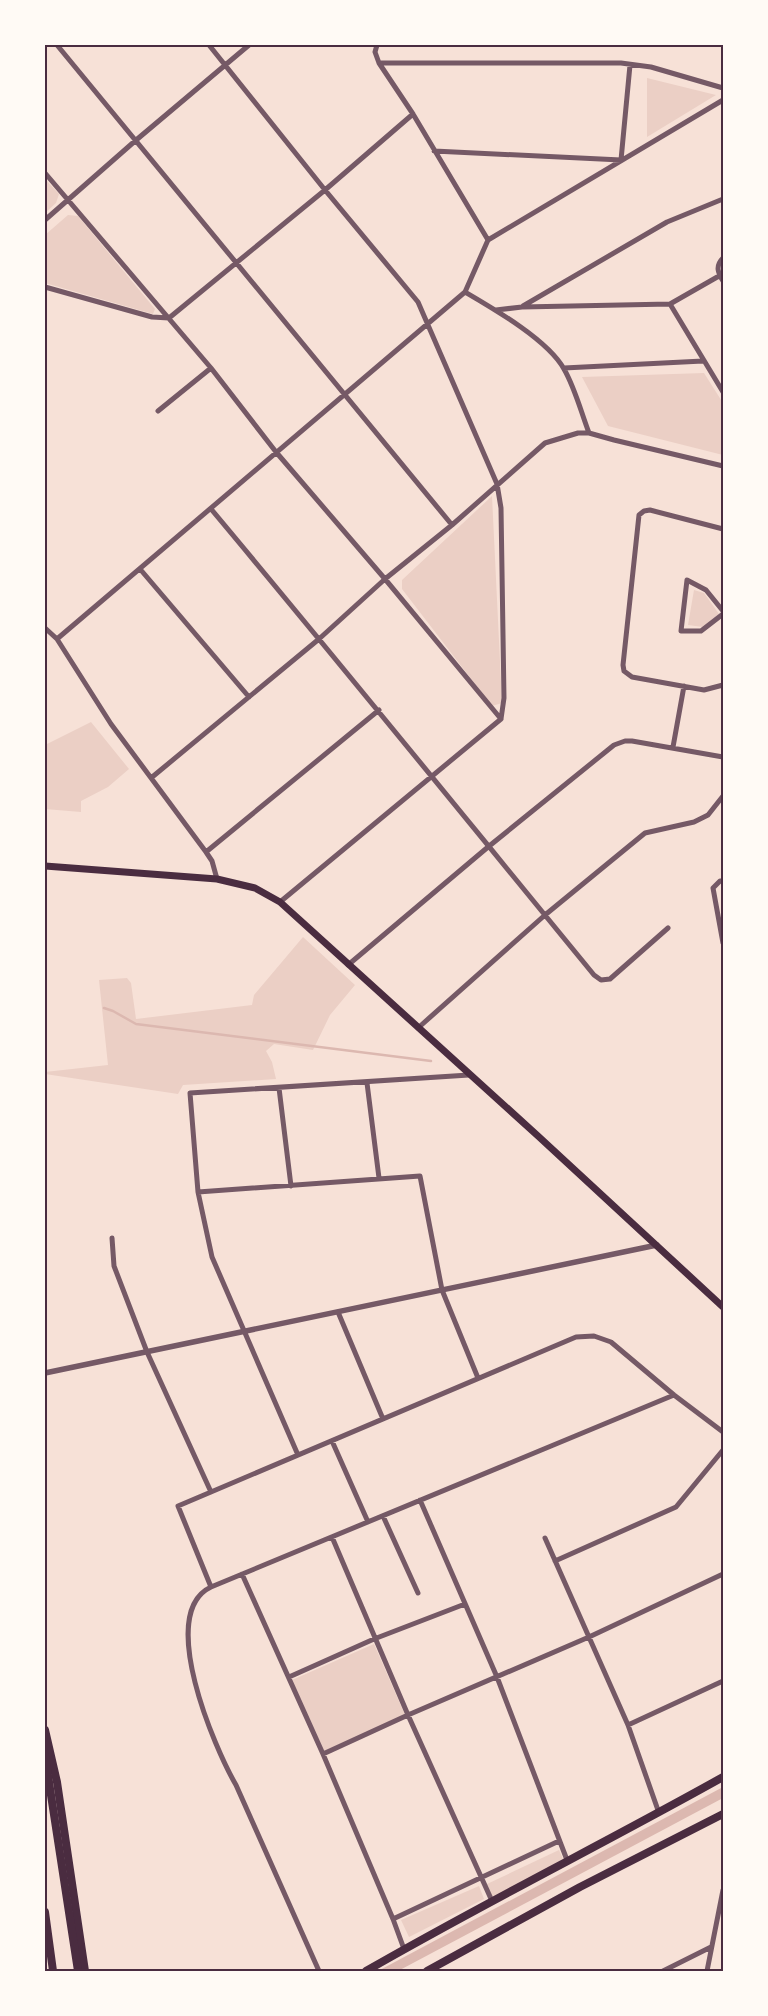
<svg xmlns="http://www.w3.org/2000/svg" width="768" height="2016" viewBox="0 0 768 2016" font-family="'DejaVu Sans',sans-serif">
<rect width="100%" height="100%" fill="#f7e1d7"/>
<!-- green -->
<path fill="#ebcfc5" d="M 647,78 L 716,95 L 647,137 Z
M 45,179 L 59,194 L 56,203 L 45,213 Z
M 68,215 L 78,216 L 155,309 L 153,314 L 45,283 L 45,235 Z
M 704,373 L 723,403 L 723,455 L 608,426 L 582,377 Z
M 492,496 L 502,703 L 492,706 L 402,589 L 402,580 Z
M 694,590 L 704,593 L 719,614 L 703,627 L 688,625 Z
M 91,722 L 129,769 L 108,787 L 81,801 L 81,812 L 45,809 L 45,745 Z
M 303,937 L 355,985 L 330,1015 L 313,1050 L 274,1044 L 266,1051 L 272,1062 L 276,1079 L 183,1085 L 178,1094 L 45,1074 L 45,1072 L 108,1065 L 99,980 L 127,978 L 131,983 L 136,1019 L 252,1005 L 254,995 Z
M 374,1644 L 405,1715 L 324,1751 L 292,1680 Z
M 559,1850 L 563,1859 L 493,1898 L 487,1884 Z
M 479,1886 L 484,1899 L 409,1937 L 401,1920 Z"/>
<!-- water -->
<path fill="#dcb8b0" d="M 723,1787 L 723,1798 L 398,1971 L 378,1971 Z"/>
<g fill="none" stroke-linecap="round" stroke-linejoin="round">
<!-- stream -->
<path stroke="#dcb8b0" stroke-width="2.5" d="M 104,1008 L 113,1011 L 136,1024 L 431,1061"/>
<!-- minor -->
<path stroke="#755966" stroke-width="5" d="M 57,45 L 452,525
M 209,45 L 325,190 L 418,302 L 497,484 L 501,508 L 504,698 L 501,719
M 377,45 L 375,52 L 379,63 L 621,63 L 651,67 L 723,88
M 379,63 L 413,114 L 488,240
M 434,151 L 621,160 L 630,65
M 45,173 L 211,368 L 276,452 L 385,579 L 501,719
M 45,220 L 135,141 L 249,45
M 723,258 C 715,266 718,273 723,281
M 45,287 L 152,317 L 169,318 L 325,190 L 413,114
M 465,292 C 494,309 548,340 564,369 C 575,388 581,412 589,433
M 670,304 L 719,276
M 523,306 L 667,222 L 723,199
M 496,310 L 522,307 L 670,304 L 723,392
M 564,368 L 703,361
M 158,411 L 211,368
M 211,509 C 340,663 466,819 594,975 L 601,980 L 610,979 L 668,928
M 723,529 L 650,510 L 644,511 L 639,515 L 623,665 L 624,671 L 632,677 L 704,690 L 723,685
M 140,569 L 249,697
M 723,611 L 706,590 L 687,580 L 681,631 L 701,631 L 723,614
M 45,628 L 57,639 L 111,724 L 206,852 L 212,861 L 217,879
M 57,639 L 465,292 L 488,240 L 723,100
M 673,747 L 684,686
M 151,778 L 319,639 L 385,579 L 452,525 L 545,443 L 578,433 L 589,433 L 614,440 L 723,466
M 206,852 L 379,710
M 723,881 L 720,881 L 713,888 L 723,943
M 280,902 L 501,719
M 348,965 L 488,847 L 614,745 L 625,741 L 632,741 L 723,757
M 418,1028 L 545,915 L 645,833 L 694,822 L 708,815 L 723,796
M 367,1083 L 379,1178
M 279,1088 L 291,1186
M 198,1192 L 420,1176 L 442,1290 L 478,1378
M 112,1238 L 114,1266 L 147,1352 L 211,1492
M 338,1312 L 383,1419
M 332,1441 L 368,1522
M 298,1455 L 212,1257 L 198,1192 L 190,1093 L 469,1075
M 420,1500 L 497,1677 L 567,1860
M 383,1516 L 418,1593
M 332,1537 L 408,1715 L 492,1901
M 545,1538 L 628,1725 L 659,1813
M 555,1561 L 676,1507 L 723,1450
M 242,1574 L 323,1754 L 393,1919 L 404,1949
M 211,1587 L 178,1506 L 576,1337 L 594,1336 L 611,1342 L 674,1395 L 723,1432
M 289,1677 L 374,1639 L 465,1604
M 628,1725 L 723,1681
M 323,1754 L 408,1715 L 589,1637 L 723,1574
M 393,1919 L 559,1841
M 319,1971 L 236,1785 C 215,1749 156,1613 211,1587 L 674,1395
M 663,1971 L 711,1947
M 707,1971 L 723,1890"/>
<!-- tertiary -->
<path stroke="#755966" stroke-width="5.5" d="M 45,1373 L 657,1245"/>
<!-- secondary -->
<path stroke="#4a2c40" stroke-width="7" d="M 45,866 L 217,879 L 255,888 L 280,902 L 538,1136 L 723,1307"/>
<!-- primary -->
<path stroke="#4a2c40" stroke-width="8" d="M 45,1730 L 57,1782 L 85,1971
M 366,1971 C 484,1903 605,1843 723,1777
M 427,1971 L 580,1887 L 723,1814"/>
<!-- trunk -->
<path stroke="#4a2c40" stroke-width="8" d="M 45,1756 L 78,1971
M 45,1912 L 53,1971"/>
</g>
<!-- border -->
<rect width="768" height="2016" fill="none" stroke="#fffaf5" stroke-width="92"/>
<rect x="46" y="46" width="676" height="1924" fill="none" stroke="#4a2c40" stroke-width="2"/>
</svg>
